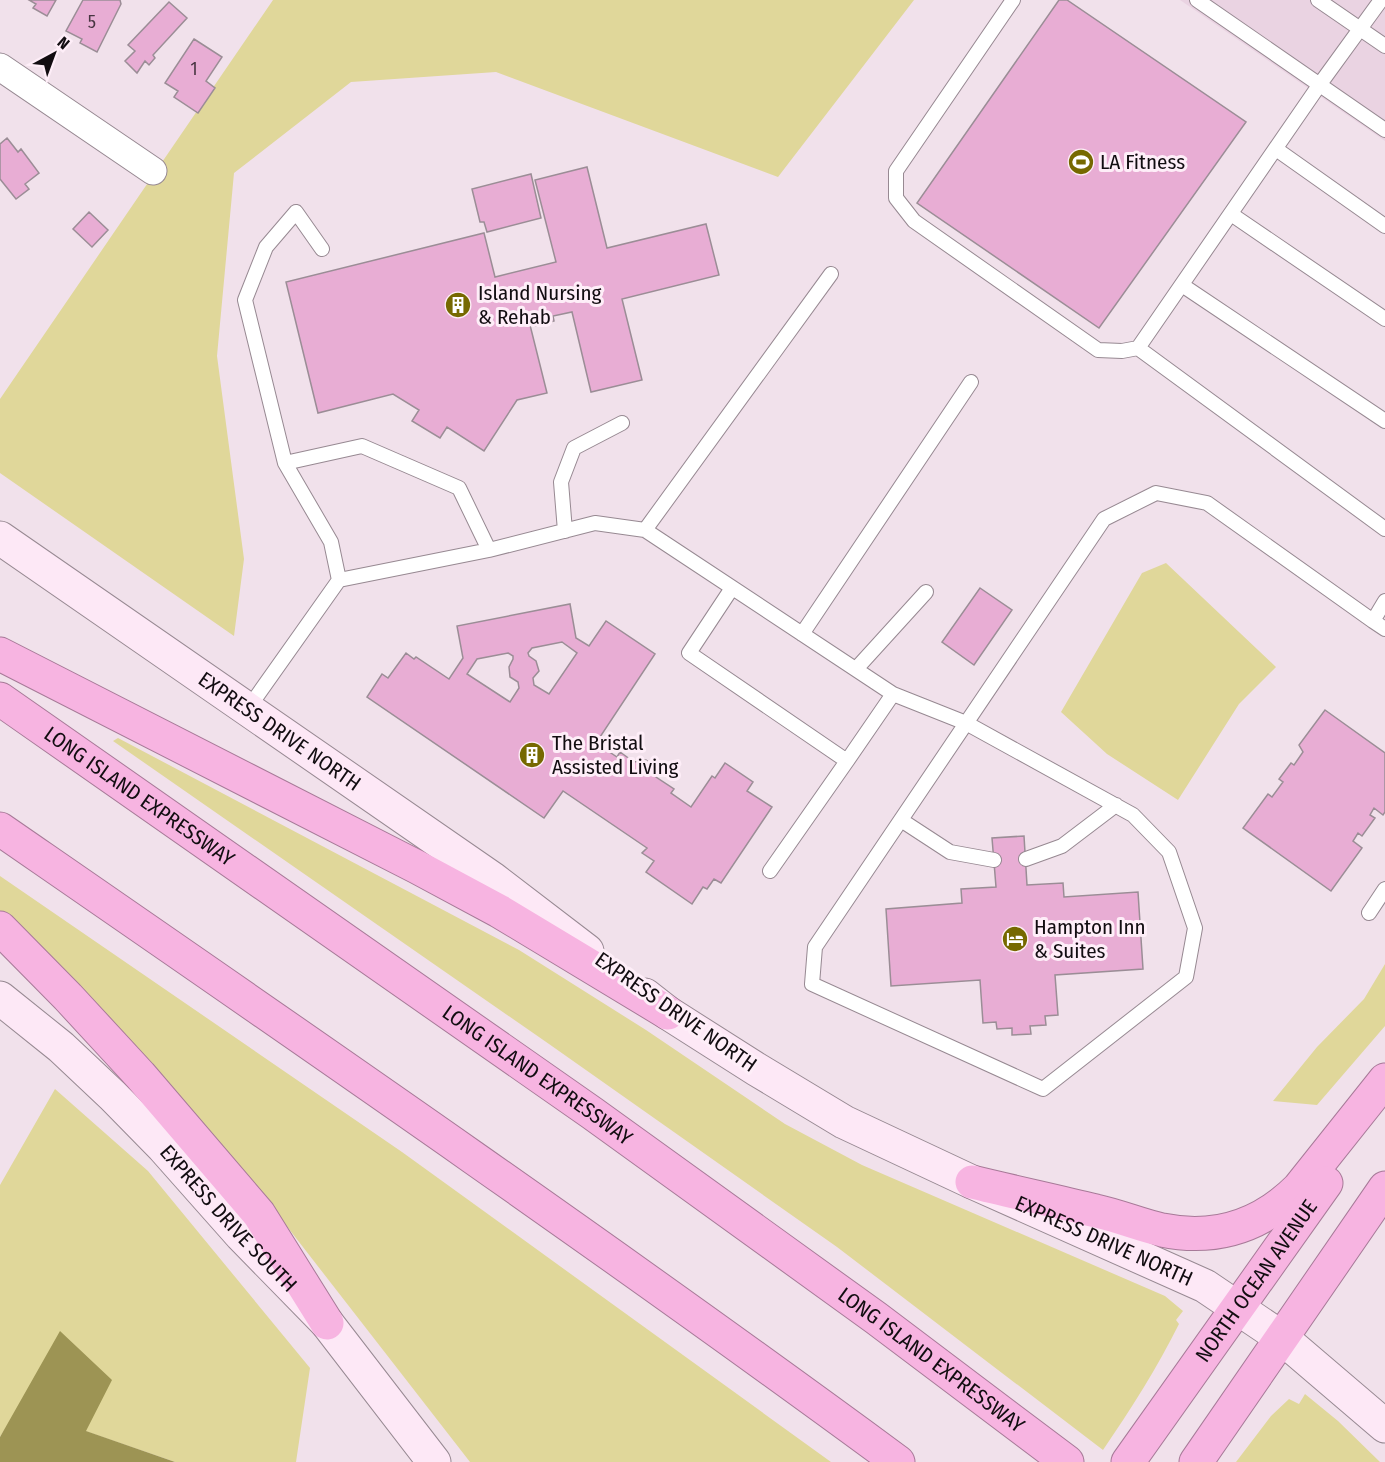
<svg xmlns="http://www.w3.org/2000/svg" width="1385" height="1462" viewBox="0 0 1385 1462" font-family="'Fira Sans Condensed',sans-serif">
<rect width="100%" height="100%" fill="#f1e1eb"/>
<!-- built -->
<path fill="#ead3e2" d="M 1180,0 L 1385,0 L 1385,141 Z"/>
<!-- green -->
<path fill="#e0d79a" d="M 273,0 L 914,0 L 778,177 L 496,72 L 351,82 L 234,173 L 217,356 L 244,559 L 234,636 L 0,473 L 0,399 Z
M 1166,563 L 1276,667 L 1239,704 L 1178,800 L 1107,754 L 1061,712 L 1142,573 Z
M 118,738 L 519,950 L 646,1030 L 785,1124 L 862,1165 L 1165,1296 L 1183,1311 L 1176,1320 L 1179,1324 C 1157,1368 1131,1409 1103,1450 L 837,1247 L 549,1044 L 113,741 Z
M 0,876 L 402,1152 L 831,1462 L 470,1462 L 268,1202 L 0,915 Z
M 1385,964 L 1385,1026 L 1317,1105 L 1273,1101 L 1317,1047 L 1364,999 Z
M 55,1089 L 148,1171 L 310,1368 L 296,1462 L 175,1462 L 85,1431 L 17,1410 L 0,1437 L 0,1185 Z
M 1305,1394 L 1338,1421 L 1380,1462 L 1236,1462 L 1271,1416 L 1289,1399 L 1299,1404 Z"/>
<!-- water -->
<path fill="#9d9454" d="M 60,1331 L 112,1380 L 86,1431 L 175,1462 L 0,1462 L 0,1437 Z"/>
<!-- building -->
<path fill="#e8add4" stroke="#9b8d96" stroke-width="1.5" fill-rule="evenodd" d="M 29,0 L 56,0 L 47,16 L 33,8 L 36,4 Z
M 83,0 L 120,0 L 121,4 L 97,52 L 80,43 L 82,39 L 66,31 Z
M 1059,0 L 1067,0 L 1246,122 L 1099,328 L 917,203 Z
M 169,2 L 187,18 L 153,55 L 155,58 L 149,65 L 145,61 L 137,73 L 125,61 L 135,51 L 128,45 Z
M 194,39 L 222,57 L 206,81 L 215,88 L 198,113 L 174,97 L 178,91 L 165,83 Z
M 7,138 L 18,152 L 21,149 L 39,173 L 25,184 L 29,189 L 16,199 L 0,179 L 0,144 Z
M 587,167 L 607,248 L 706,224 L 719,275 L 622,299 L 642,380 L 591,392 L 572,312 L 553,316 L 554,321 L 535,326 L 533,321 L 529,321 L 547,393 L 517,400 L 484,451 L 447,427 L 440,438 L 412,421 L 419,410 L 393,394 L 318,413 L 286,282 L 484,233 L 495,277 L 556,262 L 535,180 Z
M 531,174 L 541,218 L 487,232 L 484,222 L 480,222 L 472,189 Z
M 89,212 L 108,230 L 92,247 L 73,229 Z
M 980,588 L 1012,610 L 974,665 L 942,642 Z
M 570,604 L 576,638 L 589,646 L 606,621 L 655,654 L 596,743 L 617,757 L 620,752 L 634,762 L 646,760 L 654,766 L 656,777 L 674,789 L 671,793 L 691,807 L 712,776 L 715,778 L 725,763 L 753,782 L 747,791 L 772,807 L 721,883 L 714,879 L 707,889 L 703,887 L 692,904 L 646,872 L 654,861 L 642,853 L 647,848 L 563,791 L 544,818 L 367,697 L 382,674 L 388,678 L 406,653 L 414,659 L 416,657 L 449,679 L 463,658 L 457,626 ZM 562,642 L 577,653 L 549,694 L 534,685 L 533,678 L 539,671 L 536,661 L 529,656 L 528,653 L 532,648 ZM 508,653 L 513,656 L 513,659 L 509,667 L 510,677 L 518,682 L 519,688 L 510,702 L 467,674 L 477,659 Z
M 1325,710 L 1385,753 L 1385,812 L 1383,815 L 1374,808 L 1370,815 L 1375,818 L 1362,836 L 1358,833 L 1353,841 L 1362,848 L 1331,891 L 1243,828 L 1268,794 L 1272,797 L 1283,782 L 1279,779 L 1291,763 L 1294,765 L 1303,752 L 1299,745 Z
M 1024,836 L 1027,885 L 1063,883 L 1064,897 L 1138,892 L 1143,969 L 1055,975 L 1058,1015 L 1045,1016 L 1046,1025 L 1030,1026 L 1031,1034 L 1012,1035 L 1012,1028 L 997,1029 L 996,1022 L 983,1023 L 980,980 L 891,986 L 886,909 L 962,903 L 961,889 L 996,887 L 992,838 Z"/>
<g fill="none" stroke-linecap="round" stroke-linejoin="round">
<!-- lane casing -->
<g stroke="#978992" stroke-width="16">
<path id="lane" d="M 1013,0 L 896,171 L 896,198 L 914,221 L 1098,350 L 1122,351 L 1138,348 L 1320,84 L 1381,0
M 1197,0 L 1385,130
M 1318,0 L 1385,46
M 1276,149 L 1385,226
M 1231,214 L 1385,319
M 322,249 L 296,212 L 266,247 L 245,300 L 285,463 L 331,542 L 339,580
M 1182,285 L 1385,421
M 1138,348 L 1385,529
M 285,463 L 362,446 L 459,488 L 489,550
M 645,530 L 831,274
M 565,531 L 561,482 L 574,448 L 622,423
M 732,588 L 689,653 L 847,761 L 893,694
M 1385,601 L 1373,621 L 1385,629
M 802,634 L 971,382
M 856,669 L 926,592
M 247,710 L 339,580 L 489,550 L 595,523 L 645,530 L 893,694 L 966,723 L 1133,815 L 1169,852 L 1195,928 L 1186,977 L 1043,1089 L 812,984 L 815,947 L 1104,519 L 1156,493 L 1207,503 L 1373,621
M 901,820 L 950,852 L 994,860
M 1026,859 L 1062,846 L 1116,805
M 770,871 L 847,761
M 1369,913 L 1385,889"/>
</g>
<!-- street casing -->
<g stroke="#978992" stroke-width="29">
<path id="street" d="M 0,67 L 153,171"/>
</g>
<!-- secondary casing -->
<g stroke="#978992" stroke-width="35">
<g id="secondary">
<path id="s1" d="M 0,538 L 493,879 L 587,951"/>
<path id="s2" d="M 645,995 L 668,1013 L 756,1069 L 844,1122 L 972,1182 L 1205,1286 L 1282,1338 L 1385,1426"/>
<path id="s3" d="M 0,998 L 61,1047 L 113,1096 L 163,1147 L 241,1235 L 327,1323 L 434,1462"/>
</g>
</g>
<!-- highway casing -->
<g stroke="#a77a98" stroke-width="35">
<g id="highway">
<path d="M 0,654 L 417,867 L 499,911 L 668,1013"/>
<path id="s4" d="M 0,699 L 592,1113 L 876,1318 L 1067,1462"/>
<path d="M 0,829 C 301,1037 603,1245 898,1462"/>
<path d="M 0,928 L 68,997 L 140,1075 L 259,1214 L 327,1323"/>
<path d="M 972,1182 C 1013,1192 1055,1201 1096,1211 C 1119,1216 1140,1225 1162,1230 C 1216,1241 1261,1226 1299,1188 L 1385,1080"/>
<path id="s5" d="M 1128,1462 L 1326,1183"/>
<path d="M 1196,1462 L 1385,1188"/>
</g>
</g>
<!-- lane -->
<use href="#lane" stroke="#fff" stroke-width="14"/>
<!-- street -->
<use href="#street" stroke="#fff" stroke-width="27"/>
<!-- secondary -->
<use href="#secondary" stroke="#fde8f6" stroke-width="33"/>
<!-- highway -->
<use href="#highway" stroke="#f7b4e1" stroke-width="33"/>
</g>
<!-- icons -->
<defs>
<g id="stadium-disc" transform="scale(1.35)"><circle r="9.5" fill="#766900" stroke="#feeef8"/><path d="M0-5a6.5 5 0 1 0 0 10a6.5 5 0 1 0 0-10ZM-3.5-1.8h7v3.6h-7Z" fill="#fff"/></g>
<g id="building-disc" transform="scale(1.35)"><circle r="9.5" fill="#766900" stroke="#feeef8"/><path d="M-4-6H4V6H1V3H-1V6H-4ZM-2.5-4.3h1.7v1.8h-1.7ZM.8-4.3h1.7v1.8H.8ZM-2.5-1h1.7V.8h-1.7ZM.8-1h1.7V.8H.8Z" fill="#fff"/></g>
<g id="hotel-disc" transform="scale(1.35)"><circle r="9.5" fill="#766900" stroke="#feeef8"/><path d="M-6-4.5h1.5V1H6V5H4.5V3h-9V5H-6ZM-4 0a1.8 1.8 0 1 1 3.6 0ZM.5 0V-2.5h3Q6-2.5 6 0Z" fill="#fff"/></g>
</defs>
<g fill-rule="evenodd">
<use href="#stadium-disc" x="1081" y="162"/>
<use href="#building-disc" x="458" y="305"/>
<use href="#building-disc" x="532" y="755"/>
<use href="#hotel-disc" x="1015" y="939"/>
</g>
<g text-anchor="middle" stroke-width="6" stroke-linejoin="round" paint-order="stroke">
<!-- number labels -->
<g font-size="18" fill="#483542">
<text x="92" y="28">5</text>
<text x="194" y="75">1</text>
</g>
<!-- poi labels -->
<g font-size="21" fill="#120d11" stroke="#feeef8" text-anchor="start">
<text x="1100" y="169">LA Fitness</text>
<text x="478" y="300">Island Nursing<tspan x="478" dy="24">&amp; Rehab</tspan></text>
<text x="552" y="750">The Bristal<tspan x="552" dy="24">Assisted Living</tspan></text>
<text x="1034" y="934">Hampton Inn<tspan x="1034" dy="24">&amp; Suites</tspan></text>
</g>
<!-- street labels -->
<g font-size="21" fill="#120d11" stroke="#feeef8">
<text dy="7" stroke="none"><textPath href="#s1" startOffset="340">EXPRESS DRIVE NORTH</textPath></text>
<text dy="7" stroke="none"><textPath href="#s4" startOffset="170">LONG ISLAND EXPRESSWAY</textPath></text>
<text transform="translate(676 1012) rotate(35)" y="7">EXPRESS DRIVE NORTH</text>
<text dy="7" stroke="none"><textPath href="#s4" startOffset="656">LONG ISLAND EXPRESSWAY</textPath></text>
<text dy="7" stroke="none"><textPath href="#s3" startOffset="318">EXPRESS DRIVE SOUTH</textPath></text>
<text dy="7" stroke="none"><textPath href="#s2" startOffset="522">EXPRESS DRIVE NORTH</textPath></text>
<text dy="7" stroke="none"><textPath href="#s5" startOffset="222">NORTH OCEAN AVENUE</textPath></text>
<text dy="7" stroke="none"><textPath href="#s4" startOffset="1142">LONG ISLAND EXPRESSWAY</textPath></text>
</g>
</g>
<!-- north arrow -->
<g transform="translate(54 54) rotate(41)" stroke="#feeef8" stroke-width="4.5" paint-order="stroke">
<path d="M0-4.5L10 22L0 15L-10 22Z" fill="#120d11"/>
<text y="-9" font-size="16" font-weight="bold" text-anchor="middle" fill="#120d11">N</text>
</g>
</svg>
